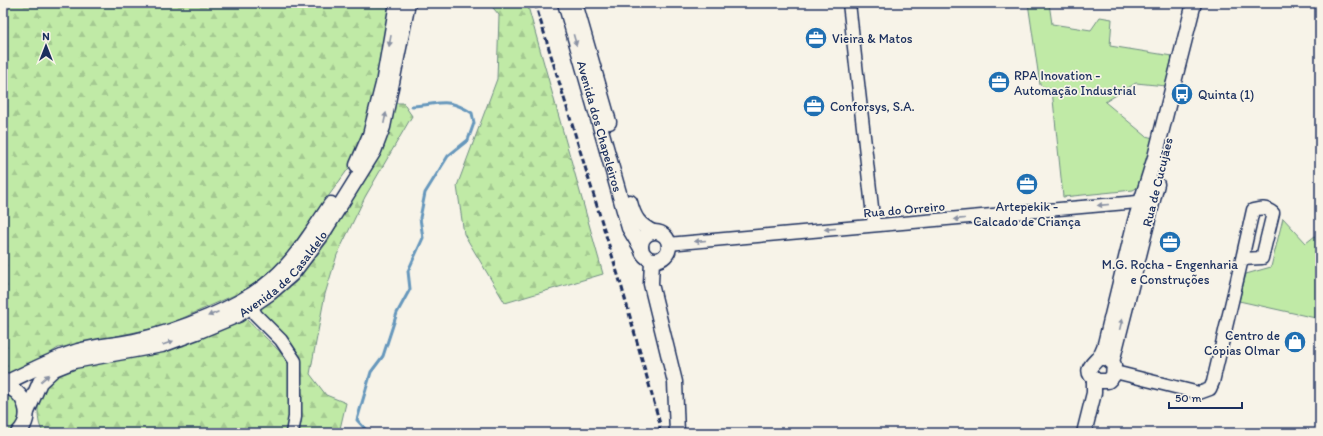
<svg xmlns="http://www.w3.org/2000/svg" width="1323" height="436" viewBox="0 0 1323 436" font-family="Itim,sans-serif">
<defs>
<pattern id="forest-firs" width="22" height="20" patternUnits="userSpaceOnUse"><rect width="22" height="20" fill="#c0eaa6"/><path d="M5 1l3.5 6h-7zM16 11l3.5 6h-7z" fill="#a4c991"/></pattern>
</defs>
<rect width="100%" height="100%" fill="#f7f3e8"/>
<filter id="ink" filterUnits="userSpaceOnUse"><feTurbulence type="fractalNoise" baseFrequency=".025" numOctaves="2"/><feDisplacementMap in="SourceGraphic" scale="8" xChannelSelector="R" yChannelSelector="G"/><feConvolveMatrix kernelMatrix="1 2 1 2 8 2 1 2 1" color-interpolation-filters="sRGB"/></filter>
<g filter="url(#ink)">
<!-- grass -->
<path fill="#c0eaa6" stroke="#6e8c82" d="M 1028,3 L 1049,3 L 1052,24 L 1091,30 L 1100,17 L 1112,19 L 1110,46 L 1172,56 L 1166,86 L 1136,83 L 1105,102 L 1146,136 L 1153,138 L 1140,186 L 1133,190 L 1063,197 L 1052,90 L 1040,85 Z
M 1283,218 L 1306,243 L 1320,232 L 1320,319 L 1239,301 L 1246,274 L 1271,267 Z
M 3,391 L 17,400 C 20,413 22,433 3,433 Z"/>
<!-- forest -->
<path fill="url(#forest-firs)" stroke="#6e8c82" d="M 3,3 L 391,3 L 368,125 L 351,165 L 272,274 L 239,293 L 165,326 L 58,348 L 26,369 L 3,377 Z
M 489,3 L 527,3 L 603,274 L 505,303 L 464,234 L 457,186 L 497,79 L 499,15 Z
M 394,103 L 403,103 L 412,116 L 365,197 L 337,255 L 325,294 L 310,374 L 326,395 L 346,403 L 339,433 L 296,433 L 300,380 L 258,310 L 295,283 L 328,241 L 387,137 Z
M 246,319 C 256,329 279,349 287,360 C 297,376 291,415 287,433 L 44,433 C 38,426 38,416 38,407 C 38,358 133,361 166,350 C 193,341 219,329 246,319 Z"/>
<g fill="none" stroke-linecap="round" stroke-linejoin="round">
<!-- stream -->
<path stroke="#6697bc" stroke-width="3" d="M 369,433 L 357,420 L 371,372 L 383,356 L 397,313 L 410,289 L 408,271 L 423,238 L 420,218 L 425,193 L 448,156 L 468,140 L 474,123 L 472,113 C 446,96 440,105 412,106"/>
<!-- minor casing -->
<g stroke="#1b2f5e" stroke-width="15">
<path id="minor" d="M 849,3 L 874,225
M 668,244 L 1149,201
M 251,306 L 256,315 L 281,340 L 295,361 L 295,417 L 292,433
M 1115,372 L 1199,393 L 1210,389 L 1213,382 L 1242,259 L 1262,258 L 1273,213 C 1266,207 1261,208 1253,210 L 1242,259"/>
</g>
<!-- tertiary casing -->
<g stroke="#1b2f5e" stroke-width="17">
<g id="tertiary">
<path id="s1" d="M 565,3 L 629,228 L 641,248"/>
<path d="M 575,3 L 609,122"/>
<path d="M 357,165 L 370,135 L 383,84 L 397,3"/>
<path d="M 630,202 C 634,218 639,225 653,232"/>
<circle cx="655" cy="246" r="14"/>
<path d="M 652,260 L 651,284 L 675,382 L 677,433"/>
<path d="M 1099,358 L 1106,358 L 1114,365 L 1113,376 L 1108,381 L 1097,381 C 1081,370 1094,364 1100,356 C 1102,352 1104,348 1105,344 L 1135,221 L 1155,157 L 1194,3"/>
<path d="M 1112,362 L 1157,184"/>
<path d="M 3,384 C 27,373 52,359 78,351 C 96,346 115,345 134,341 C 176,332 243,307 274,278 C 297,258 314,229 331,204"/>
<path d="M 3,385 C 25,391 35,416 18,433"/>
<path id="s2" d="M 27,412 L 40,382 L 54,369 L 74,361 L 162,345 L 197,332 L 238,315 L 270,293 L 292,274 L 321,236 L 374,151 L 383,127 L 408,3"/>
<path d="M 1084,433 L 1094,393 L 1094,379"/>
</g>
</g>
<!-- minor -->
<use href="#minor" stroke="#f7f3e8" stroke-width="12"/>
<!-- tertiary -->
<use href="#tertiary" stroke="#f7f3e8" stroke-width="14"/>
<!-- rail -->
<path stroke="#1b2f5e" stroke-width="3" stroke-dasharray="6 3" stroke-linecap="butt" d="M 535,3 L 622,288 L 660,424 L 659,433"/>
</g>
<!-- one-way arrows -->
<defs><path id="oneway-solid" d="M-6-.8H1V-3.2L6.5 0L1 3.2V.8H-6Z"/></defs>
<g fill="#8991a3">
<use href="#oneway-solid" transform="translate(575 40) rotate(74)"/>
<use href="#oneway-solid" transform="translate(390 41) rotate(100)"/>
<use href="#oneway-solid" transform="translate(385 118) rotate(-78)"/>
<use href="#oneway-solid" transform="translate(1103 205) rotate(175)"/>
<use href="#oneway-solid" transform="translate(959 219) rotate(175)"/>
<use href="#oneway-solid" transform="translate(830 229) rotate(175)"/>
<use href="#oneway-solid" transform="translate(700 241) rotate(175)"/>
<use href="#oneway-solid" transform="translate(213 314) rotate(157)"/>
<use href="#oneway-solid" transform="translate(1121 324) rotate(-76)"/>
<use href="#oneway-solid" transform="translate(168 343) rotate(-20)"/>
<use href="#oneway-solid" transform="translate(45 378) rotate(-42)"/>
</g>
</g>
<!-- icons -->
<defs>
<g id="office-disc" transform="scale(1.15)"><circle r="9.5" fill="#1f6fb2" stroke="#f7f3e8"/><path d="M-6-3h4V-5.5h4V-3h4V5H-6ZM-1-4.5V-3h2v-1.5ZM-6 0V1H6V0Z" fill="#fff"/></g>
<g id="bus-disc" transform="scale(1.15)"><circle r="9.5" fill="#1f6fb2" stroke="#f7f3e8"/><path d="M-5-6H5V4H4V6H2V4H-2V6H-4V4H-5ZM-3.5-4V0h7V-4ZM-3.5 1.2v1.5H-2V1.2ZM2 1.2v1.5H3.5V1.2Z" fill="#fff"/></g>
<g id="shop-disc" transform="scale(1.15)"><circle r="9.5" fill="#1f6fb2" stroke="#f7f3e8"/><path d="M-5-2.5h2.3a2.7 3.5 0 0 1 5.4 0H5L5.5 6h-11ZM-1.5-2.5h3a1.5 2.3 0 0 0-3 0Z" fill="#fff"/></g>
</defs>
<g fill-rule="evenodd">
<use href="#office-disc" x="816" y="38"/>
<use href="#office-disc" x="999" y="82"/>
<use href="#bus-disc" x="1182" y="94"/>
<use href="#office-disc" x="814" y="106"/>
<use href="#office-disc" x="1027" y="184"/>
<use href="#office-disc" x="1170" y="242"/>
<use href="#shop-disc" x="1295" y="342"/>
</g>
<g text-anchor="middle" stroke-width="3.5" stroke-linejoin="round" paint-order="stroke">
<!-- poi labels -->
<g font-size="13" fill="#1b2f5e" stroke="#f7f3e8" text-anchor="start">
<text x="832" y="43">Vieira &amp; Matos</text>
<text x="1014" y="80">RPA Inovation -<tspan x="1014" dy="15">Automação Industrial</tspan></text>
<text x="1198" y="99">Quinta (1)</text>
<text x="830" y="111">Conforsys, S.A.</text>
<text x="1027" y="211" text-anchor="middle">Artepekik -<tspan x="1027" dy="15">Calcado de Criança</tspan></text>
<text x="1170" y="269" text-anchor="middle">M.G. Rocha - Engenharia<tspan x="1170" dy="15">e Construções</tspan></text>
<text x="1280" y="340" text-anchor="end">Centro de<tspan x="1280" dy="15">Cópias Olmar</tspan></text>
</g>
<!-- street labels -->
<g font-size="13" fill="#1b2f5e" stroke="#f7f3e8">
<text dy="5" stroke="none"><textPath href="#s1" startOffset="128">Avenida dos Chapeleiros</textPath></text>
<text transform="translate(1157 182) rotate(-76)" y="5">Rua de Cucujães</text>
<text transform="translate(904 209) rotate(-5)" y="5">Rua do Orreiro</text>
<text dy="5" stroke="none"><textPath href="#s2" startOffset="306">Avenida de Casaldelo</textPath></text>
</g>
</g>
<!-- margin -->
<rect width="1323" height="436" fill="none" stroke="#f7f3e8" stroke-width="16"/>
<rect x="8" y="8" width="1307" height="420" fill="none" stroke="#1b2f5e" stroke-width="1.5" filter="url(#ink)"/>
<!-- north arrow -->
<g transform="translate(46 46)" stroke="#f7f3e8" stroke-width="3" paint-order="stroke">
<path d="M0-3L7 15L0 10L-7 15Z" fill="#1b2f5e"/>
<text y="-6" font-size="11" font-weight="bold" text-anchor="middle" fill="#1b2f5e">N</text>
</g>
<!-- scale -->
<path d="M1169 402v6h73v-6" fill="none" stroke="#1b2f5e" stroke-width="2"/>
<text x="1175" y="402" font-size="12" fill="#1b2f5e" stroke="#f7f3e8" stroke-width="3" paint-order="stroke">50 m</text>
</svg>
